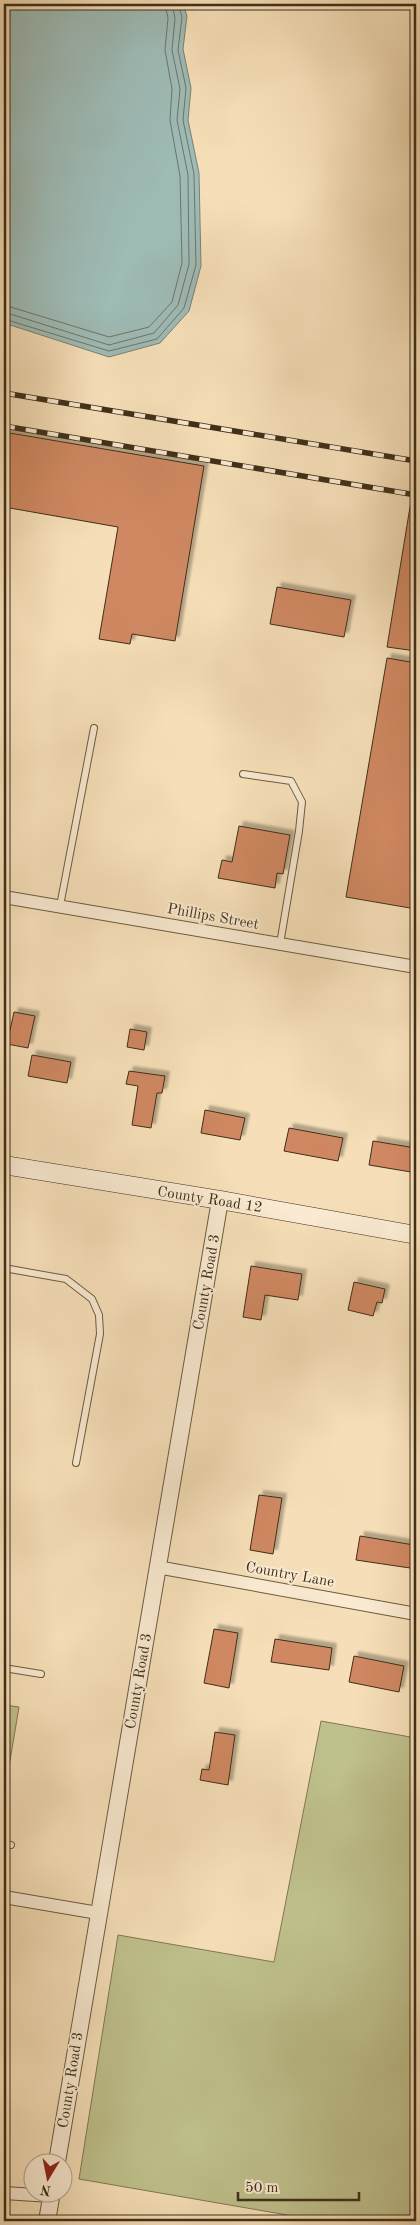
<svg xmlns="http://www.w3.org/2000/svg" width="420" height="2225" viewBox="0 0 420 2225" font-family="'Old Standard TT',serif">
<defs>
<filter id="shadow"><feDropShadow dx="4.5" dy="-4.5" stdDeviation="1" flood-color="#0004"/></filter>
</defs>
<rect width="100%" height="100%" fill="#f6dfb8"/>
<filter id="stains"><feTurbulence type="fractalNoise" baseFrequency=".004" numOctaves="4"/><feColorMatrix values="0 0 0 0 .2 0 0 0 0 .09 0 0 0 0 .02 0 0 0 .5 -.17"/></filter>
<radialGradient id="worn" r=".72"><stop offset=".6" stop-color="#630" stop-opacity="0"/><stop offset="1" stop-color="#630" stop-opacity=".3"/></radialGradient>
<!-- green -->
<path fill="#bfc18d" stroke="#7f7853" d="M 4,1705 L 19,1707 L 4,1796 Z
M 321,1721 L 416,1738 L 416,2221 L 322,2221 L 79,2179 L 118,1935 L 274,1962 Z"/>
<!-- water -->
<path fill="#9ebbb6" stroke="#788377" d="M 4,4 L 183,4 L 187,16 L 183,49 L 191,88 L 188,120 L 199,173 L 201,266 L 189,311 L 160,343 L 109,357 L 4,323 Z"/>
<g fill="none" stroke-linecap="round" stroke-linejoin="round">
<!-- shore -->
<path stroke="#6e7568" stroke-width="1" d="M 4,305 L 109,337 L 149,327 L 172,302 L 182,263 L 180,176 L 170,120 L 172,89 L 165,50 L 168,18 L 165,4
M 4,312 L 109,345 L 154,333 L 178,305 L 189,264 L 188,175 L 177,120 L 180,89 L 172,50 L 175,18 L 172,4
M 4,319 L 109,351 L 157,339 L 184,308 L 196,265 L 194,174 L 183,120 L 186,88 L 178,50 L 182,17 L 178,4"/>
</g>
<!-- building -->
<path fill="#cf8862" stroke="#3f2f19" filter="url(#shadow)" d="M 4,432 L 204,466 L 175,641 L 132,634 L 130,644 L 99,639 L 118,527 L 4,507 Z
M 411,501 L 416,502 L 416,651 L 387,647 Z
M 277,587 L 351,600 L 344,637 L 270,624 Z
M 387,658 L 416,663 L 416,909 L 346,897 Z
M 239,826 L 290,835 L 283,874 L 277,873 L 275,888 L 218,878 L 222,860 L 232,862 Z
M 14,1012 L 35,1016 L 28,1048 L 7,1044 Z
M 130,1029 L 147,1032 L 144,1050 L 127,1047 Z
M 32,1055 L 71,1062 L 67,1083 L 28,1076 Z
M 129,1071 L 165,1076 L 162,1093 L 157,1093 L 151,1128 L 132,1125 L 138,1086 L 126,1084 Z
M 205,1110 L 245,1118 L 240,1140 L 201,1133 Z
M 289,1128 L 343,1138 L 338,1161 L 284,1151 Z
M 373,1141 L 416,1148 L 411,1172 L 369,1165 Z
M 251,1266 L 302,1274 L 298,1300 L 265,1295 L 261,1320 L 243,1317 Z
M 354,1282 L 385,1289 L 382,1303 L 377,1302 L 373,1316 L 348,1310 Z
M 259,1495 L 282,1498 L 273,1554 L 250,1550 Z
M 360,1536 L 414,1545 L 410,1568 L 356,1560 Z
M 214,1629 L 238,1633 L 229,1688 L 204,1683 Z
M 275,1639 L 332,1648 L 329,1670 L 271,1662 Z
M 354,1656 L 404,1666 L 399,1692 L 349,1682 Z
M 215,1732 L 235,1735 L 228,1785 L 200,1780 L 202,1769 L 209,1770 Z"/>
<g fill="none" stroke-linecap="round" stroke-linejoin="round">
<!-- service casing -->
<g stroke="#6d5b41" stroke-width="8">
<path id="service" d="M 243,774 L 291,781 L 302,802 L 299,831 L 280,944
M 60,906 L 94,728
M 4,1268 L 66,1279 L 92,1299 L 99,1315 L 100,1334 L 76,1463
M 4,1668 L 41,1674
M 4,1844 L 11,1845"/>
</g>
<!-- minor casing -->
<g stroke="#6d5b41" stroke-width="14">
<path id="minor" d="M 4,897 L 416,967
M 157,1567 L 416,1614
M 4,1897 L 98,1913
M 4,2193 L 51,2196"/>
</g>
<!-- tertiary casing -->
<g stroke="#6d5b41" stroke-width="18">
<path id="tertiary" d="M 57,2162 L 220,1200
M 47,2221 L 52,2192"/>
</g>
<!-- secondary casing -->
<g stroke="#3f2f19" stroke-width="19">
<path id="secondary" d="M 4,1165 L 220,1200 L 416,1235"/>
</g>
<!-- service -->
<use href="#service" stroke="#f9ead1" stroke-width="6"/>
<!-- minor -->
<use href="#minor" stroke="#f9ead1" stroke-width="12"/>
<!-- tertiary -->
<use href="#tertiary" stroke="#f9ead1" stroke-width="16"/>
<!-- secondary -->
<use href="#secondary" stroke="#f9ead1" stroke-width="18"/>
<!-- rail casing -->
<g stroke="#3f2f19" stroke-width="5.5">
<path id="rail" d="M 4,393 L 416,461
M 4,426 L 416,495"/>
</g>
<!-- rail -->
<use href="#rail" stroke="#f9ead1" stroke-width="4" stroke-dasharray="11" stroke-linecap="butt"/>
</g>
<g text-anchor="middle" stroke-width="4" stroke-linejoin="round" paint-order="stroke">
<!-- street labels -->
<g font-size="15" fill="#3f2f19" stroke="#f9ead1">
<text transform="translate(213 916) rotate(10)" y="5">Phillips Street</text>
<text transform="translate(210 1199) rotate(9)" y="5">County Road 12</text>
<text transform="translate(206 1282) rotate(-80)" y="5">County Road 3</text>
<text transform="translate(290 1574) rotate(10)" y="5">Country Lane</text>
<text transform="translate(138 1681) rotate(-80)" y="5">County Road 3</text>
<text transform="translate(70 2080) rotate(-81)" y="5">County Road 3</text>
</g>
</g>
<!-- margin -->
<rect width="420" height="2225" fill="none" stroke="#f6dfb8" stroke-width="20"/>
<rect x="5" y="5" width="410" height="2215" fill="none" stroke="#3f2f19" stroke-width="2.5"/>
<rect x="10" y="10" width="400" height="2205" fill="none" stroke="#3f2f19"/>
<!-- north arrow -->
<g transform="translate(48 2178) rotate(190)"><circle r="24" fill="#f9ead1" stroke="#af9f87"/>
<path d="M0-4L9 19L0 12L-9 19Z" fill="#8f2418"/>
<text y="-8" font-size="14" font-weight="bold" text-anchor="middle" fill="#3f2f19">N</text>
</g>
<!-- scale -->
<path d="M238 2192v8h121v-8" fill="none" stroke="#3f2f19" stroke-width="2.5"/>
<text x="245" y="2192" font-size="15" fill="#3f2f19" stroke="#f9ead1" stroke-width="4" paint-order="stroke">50 m</text>
<rect width="100%" height="100%" filter="url(#stains)"/>
<rect width="100%" height="100%" fill="url(#worn)"/>
</svg>
